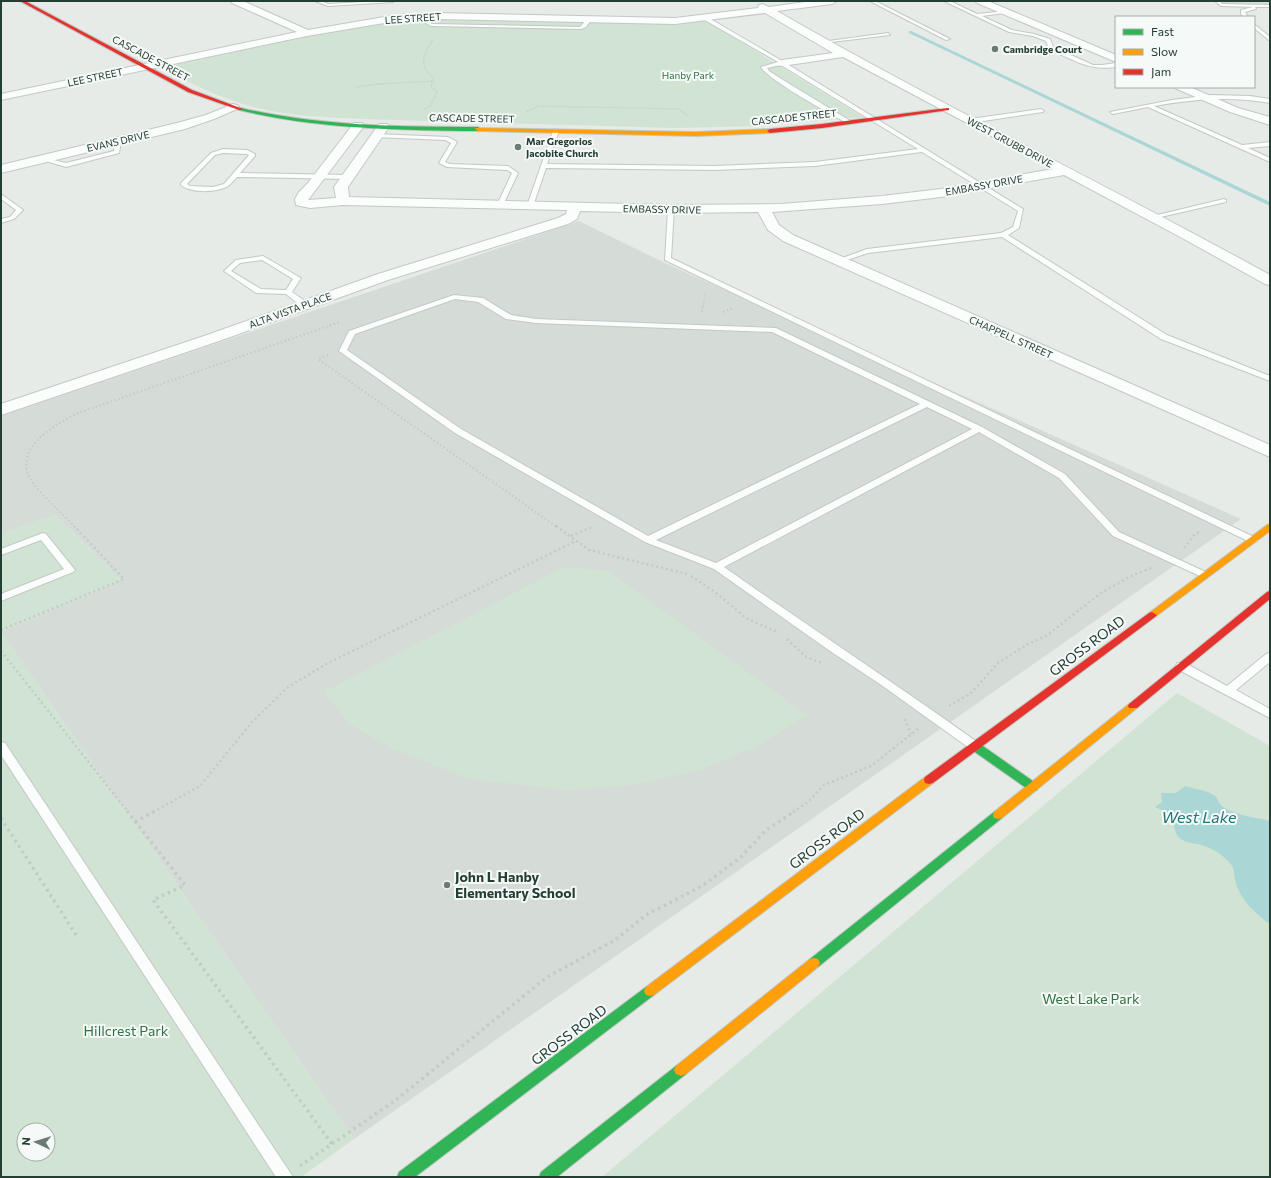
<svg xmlns="http://www.w3.org/2000/svg" width="1271" height="1178" viewBox="0 0 1271 1178" font-family="Commissioner,sans-serif">
<rect width="100%" height="100%" fill="#e6ebe8"/>
<!-- built -->
<path fill="#d5dcd8" d="M 1214,1 L 1270,1 L 1270,7 L 1219,6 Z
M 579,221 L 669,265 L 1241,519 L 354,1139 L 1,632 L 121,580 L 55,515 L 1,534 L 1,416 Z"/>
<!-- green -->
<path fill="#d1e3d3" fill-rule="evenodd" d="M 434,19 L 703,19 L 863,117 L 759,126 L 675,128 L 362,119 C 324,117 283,116 246,105 C 215,96 187,81 158,67 L 313,34 L 377,22 Z
M 55,515 L 121,580 L 1,632 L 354,1139 L 301,1177 L 1,1177 L 1,534 ZM 24,1130 L 48,1130 L 48,1154 L 24,1154 Z
M 564,567 L 608,571 L 807,715 L 757,746 L 700,770 L 631,785 L 566,790 L 470,779 L 391,748 L 350,724 L 324,692 Z
M 1177,693 L 1270,746 L 1270,1177 L 602,1177 Z"/>
<!-- water -->
<path fill="#aad7d6" d="M 1185,786 C 1195,789 1207,790 1215,796 C 1218,798 1219,804 1222,806 C 1234,816 1256,817 1270,821 L 1270,923 L 1268,923 C 1256,914 1240,899 1236,883 C 1233,874 1236,868 1228,861 C 1222,854 1211,848 1202,845 C 1194,843 1182,843 1177,835 C 1174,829 1173,820 1171,814 L 1155,807 L 1162,802 L 1161,793 L 1176,793 Z"/>
<g fill="none" stroke-linecap="round" stroke-linejoin="round">
<!-- stream -->
<path fill="#aad7d6" fill-rule="evenodd" d="M 909,31 L 911,31 L 1270,202 L 1270,206 L 909,33 Z"/>
<!-- lane casing -->
<g stroke="#c3c8c5" stroke-width="2">
<path id="lane" d="M 315,1 L 321,1 L 328,4 L 384,1 L 393,2 L 328,6 Z
M 870,1 L 875,1 L 950,39 L 946,40 Z
M 944,1 L 950,1 L 977,14 L 1007,11 L 1005,13 L 982,16 L 1012,30 L 1034,34 L 1050,39 L 1053,47 L 1093,65 L 1102,65 L 1116,63 L 1116,67 C 1088,71 1074,60 1049,49 L 1046,41 L 1033,36 L 1009,32 Z
M 1215,1 L 1220,1 L 1222,4 L 1270,5 L 1270,7 L 1255,7 L 1256,9 L 1245,12 L 1248,17 L 1243,17 L 1241,14 L 1241,10 L 1253,7 L 1221,6 Z
M 427,15 L 431,16 L 429,22 L 432,24 L 580,27 L 587,19 L 591,20 L 586,27 L 581,29 L 431,26 L 424,22 Z
M 703,17 L 707,17 L 784,62 L 1023,209 L 1019,228 L 1008,235 L 1167,335 L 1270,376 L 1270,381 L 1161,339 L 1002,237 L 868,253 L 841,262 L 837,262 L 837,260 L 867,249 L 1001,233 L 1013,227 L 1018,211 L 922,152 L 815,166 L 715,170 L 546,168 L 533,206 L 528,207 L 527,206 L 553,131 L 556,129 L 559,131 L 547,164 L 715,166 L 815,162 L 918,149 L 781,65 L 767,68 L 769,71 L 783,80 L 852,122 L 847,123 C 829,113 770,81 761,67 L 778,62 L 703,19 Z
M 1254,24 L 1270,37 L 1270,41 L 1254,28 Z
M 888,33 L 890,35 L 823,43 L 821,42 Z
M 1211,95 L 1250,96 L 1270,99 L 1270,103 C 1231,96 1194,99 1154,106 L 1242,145 L 1270,142 L 1270,146 L 1248,148 L 1270,158 L 1270,162 L 1148,107 L 1113,114 L 1110,112 L 1172,100 Z
M 1041,109 L 1044,111 L 1043,112 L 970,123 L 967,121 L 970,119 Z
M 376,134 L 448,137 L 457,142 L 445,162 L 450,164 L 508,166 L 518,173 L 503,205 L 498,206 L 497,205 L 512,173 L 507,170 L 447,167 L 439,163 L 451,143 L 445,140 L 374,137 L 373,136 Z
M 118,139 L 121,141 L 119,153 L 66,167 L 39,159 L 42,157 L 66,163 L 114,151 L 115,141 Z
M 223,149 L 247,150 L 255,154 L 255,156 L 240,173 L 349,175 L 352,177 L 349,179 L 237,177 C 234,180 231,184 228,186 C 217,193 190,193 181,185 L 181,183 L 211,153 ZM 223,153 L 246,154 L 249,155 L 224,184 L 213,187 L 190,186 L 187,184 L 215,155 Z
M 1,194 L 23,210 L 14,219 L 1,223 L 1,219 L 10,217 L 16,210 L 1,199 Z
M 1224,199 L 1226,200 L 1226,202 L 1152,219 L 1149,217 Z
M 671,207 L 674,209 L 671,258 L 1256,538 L 1258,540 L 1256,542 L 1250,542 L 665,260 L 668,209 Z
M 263,256 L 299,277 L 301,278 L 292,292 L 308,303 L 308,307 L 302,307 L 286,294 L 256,293 L 224,271 L 236,260 ZM 262,260 L 293,279 L 286,290 L 261,289 L 231,271 L 240,263 Z
M 454,295 L 483,298 L 511,315 L 536,319 L 776,328 L 982,427 L 1065,474 L 1119,532 L 1208,573 L 1210,575 L 1208,577 L 1202,577 L 1113,536 L 1059,478 L 979,432 L 724,567 C 809,627 896,684 980,744 L 982,747 L 980,750 L 972,750 L 880,684 L 833,653 L 714,569 L 645,542 L 455,433 L 339,351 L 349,331 ZM 455,299 L 478,302 L 506,319 L 536,323 L 772,332 L 920,404 L 648,536 L 461,429 L 347,350 L 355,334 ZM 927,407 L 972,429 L 716,563 L 656,540 Z
M 43,533 L 46,534 L 75,570 L 73,572 L 1,601 L 1,594 L 64,569 L 41,540 L 1,555 L 1,549 Z
M 1270,653 L 1270,662 L 1236,690 L 1270,709 L 1270,718 L 1177,669 L 1176,666 L 1177,663 L 1185,663 L 1227,686 L 1266,654 Z
M 1,742 L 5,743 L 293,1177 L 276,1177 L 1,755 Z"/>
</g>
<!-- street casing -->
<g stroke="#c3c8c5" stroke-width="2">
<path id="street" d="M 230,1 L 243,1 L 308,30 L 396,15 L 435,13 L 675,18 L 758,8 L 759,5 L 762,4 L 769,7 L 812,1 L 837,1 L 832,4 L 777,11 C 938,104 1107,185 1270,275 L 1270,285 L 1265,284 L 1184,239 L 1064,175 L 941,197 L 882,204 L 772,212 L 779,225 L 793,235 L 1270,445 L 1270,457 L 783,241 L 768,230 L 758,212 L 671,213 L 580,211 L 577,219 L 568,224 L 388,280 L 219,341 L 1,415 L 1,404 L 207,335 L 378,274 L 558,218 L 566,214 L 567,210 L 343,205 L 310,208 L 296,205 L 295,199 L 299,192 L 308,183 L 354,123 L 362,123 L 364,126 L 308,200 L 336,198 L 334,187 L 379,124 L 387,124 L 389,127 L 348,187 L 349,197 L 671,205 L 781,204 L 882,196 L 941,189 L 1053,169 L 843,57 L 782,66 L 778,65 L 777,63 L 782,60 L 833,53 L 765,13 L 675,24 L 435,19 L 396,21 L 307,36 L 1,100 L 1,94 L 297,32 L 232,3 Z
M 975,1 L 988,1 L 1116,55 L 1116,62 L 977,3 Z
M 1175,87 L 1190,87 L 1238,108 L 1270,117 L 1270,125 L 1230,112 L 1177,89 Z
M 233,104 L 237,105 L 239,107 L 237,109 L 214,119 L 185,129 L 1,173 L 1,165 L 177,123 L 206,115 Z"/>
</g>
<!-- fast casing -->
<g stroke="#c2c8c5" stroke-width="2">
<path id="fast" d="M 241,108 C 319,126 398,127 478,127 L 481,129 L 478,131 C 397,130 318,129 239,110 L 239,108 Z
M 976,743 L 980,744 L 1037,784 L 1038,787 L 1037,790 L 1033,791 L 1029,790 L 972,750 L 971,747 L 972,744 Z
M 998,811 L 1002,812 L 1003,815 L 1002,818 L 818,967 L 814,968 L 810,967 L 808,963 L 810,959 L 994,812 Z
M 650,986 L 654,987 L 656,991 L 654,995 L 415,1177 L 397,1177 L 399,1172 L 646,987 Z
M 681,1064 L 686,1066 L 688,1070 L 686,1074 L 557,1177 L 539,1177 L 541,1172 L 676,1066 Z"/>
</g>
<!-- slow casing -->
<g stroke="#c2c8c5" stroke-width="2">
<path id="slow" d="M 476,128 L 696,132 L 770,129 L 773,131 L 770,133 L 696,136 L 478,131 L 475,129 Z
M 1270,524 L 1270,531 L 1155,617 L 1149,617 L 1147,615 L 1149,613 L 1267,525 Z
M 1133,703 L 1137,704 L 1138,706 L 1137,708 L 1002,818 L 998,819 L 994,818 L 993,815 L 994,812 L 1129,704 Z
M 929,776 L 933,777 L 934,780 L 933,783 L 654,995 L 650,996 L 646,995 L 644,991 L 646,987 L 925,777 Z
M 814,958 L 818,959 L 820,963 L 818,967 L 686,1074 L 681,1076 L 676,1074 L 674,1070 L 676,1066 L 810,959 Z"/>
</g>
<!-- jam casing -->
<g stroke="#c2c8c5" stroke-width="2">
<path id="jam" d="M 20,1 L 25,1 L 192,90 L 243,109 L 239,110 L 188,92 Z
M 947,108 L 949,108 L 949,110 L 822,128 L 770,133 L 767,131 L 770,129 L 822,124 Z
M 1270,591 L 1270,599 L 1137,708 L 1129,708 L 1128,706 L 1129,704 L 1267,592 Z
M 1152,612 L 1157,615 L 1155,617 L 933,783 L 929,784 L 925,783 L 924,780 L 925,777 L 1149,613 Z"/>
</g>
<!-- path-far3 -->
<path stroke="#c2cbc6" stroke-width="1.5" stroke-dasharray="1 1.5" stroke-linecap="butt" d="M 356,87 L 378,84 L 434,81
M 424,109 L 430,107 L 437,92 L 431,86 L 434,78 C 417,64 424,55 433,39
M 527,112 L 538,106 L 679,109 L 688,116
M 703,306 L 705,293"/>
<!-- path-far2 -->
<path stroke="#c2cbc6" stroke-width="2" stroke-dasharray="1.5 2.5" stroke-linecap="butt" d="M 702,312 L 703,305
M 723,312 L 733,308
M 328,355 L 318,359 L 557,527
M 75,527 C 62,513 44,498 33,483 C 9,450 54,425 78,413 L 340,322"/>
<!-- path-far1 -->
<path stroke="#c2cbc6" stroke-width="2.5" stroke-dasharray="2 3" stroke-linecap="butt" d="M 556,526 L 589,550 L 687,574
M 571,536 L 592,527
M 1184,548 L 1195,534 L 1200,532
M 691,576 L 715,592 L 746,618 L 777,632
M 1,630 L 124,579 L 74,526
M 787,639 L 806,657 L 822,663
M 1,651 L 128,812
M 949,706 L 971,693 L 998,663 L 1028,644 L 1046,636 L 1101,593 L 1131,576 L 1151,568
M 905,719 L 911,734
M 153,812 L 200,786 L 252,722 L 288,687 L 326,664 L 576,541
M 793,812 L 808,802 L 824,785 L 871,766 L 919,728"/>
<!-- path -->
<path stroke="#c2cbc6" stroke-width="3.5" stroke-dasharray="2.5 4" stroke-linecap="butt" d="M 127,811 L 185,885 L 153,900 L 332,1144
M 1,818 L 78,938
M 135,822 L 155,811
M 300,1166 L 396,1100 L 547,977 L 615,940 L 646,915 L 702,886 L 741,857 L 766,830 L 795,811"/>
<!-- lane -->
<use href="#lane" fill="#fbfcfc" fill-rule="evenodd"/>
<!-- street -->
<use href="#street" fill="#fbfcfc" fill-rule="evenodd"/>
<!-- fast -->
<use href="#fast" fill="#30b455" fill-rule="evenodd"/>
<!-- slow -->
<use href="#slow" fill="#ff9f0a" fill-rule="evenodd"/>
<!-- jam -->
<use href="#jam" fill="#e5322d" fill-rule="evenodd"/>
</g>
<!-- markers -->
<g fill="#697b72" stroke="#f5f9f7" stroke-width="1.5">
<circle cx="995" cy="49" r="4"/>
<circle cx="518" cy="147" r="4"/>
<circle cx="447" cy="885" r="4"/>
</g>
<g text-anchor="middle" stroke-width="4" stroke-linejoin="round" paint-order="stroke">
<!-- far-street labels -->
<g font-size="10" fill="#253e33" stroke="#f5f9f7">
<text transform="translate(413 18) rotate(-4)" y="4">LEE STREET</text>
<text transform="translate(151 58) rotate(28)" y="4">CASCADE STREET</text>
<text transform="translate(95 77) rotate(-12)" y="4">LEE STREET</text>
<text transform="translate(794 117) rotate(-6)" y="4">CASCADE STREET</text>
<text transform="translate(472 118) rotate(1)" y="4">CASCADE STREET</text>
<text transform="translate(118 141) rotate(-13)" y="4">EVANS DRIVE</text>
<text transform="translate(1010 142) rotate(28)" y="4">WEST GRUBB DRIVE</text>
<text transform="translate(984 185) rotate(-10)" y="4">EMBASSY DRIVE</text>
<text transform="translate(662 209) rotate(1)" y="4">EMBASSY DRIVE</text>
<text transform="translate(290 310) rotate(-20)" y="4">ALTA VISTA PLACE</text>
<text transform="translate(1011 337) rotate(24)" y="4">CHAPPELL STREET</text>
</g>
<!-- far-poi labels -->
<g font-size="10" font-weight="bold" fill="#253e33" stroke="#f5f9f7" text-anchor="start">
<text x="1003" y="53">Cambridge Court</text>
<text x="526" y="145">Mar Gregorios<tspan x="526" dy="12">Jacobite Church</tspan></text>
</g>
<!-- far-park labels -->
<g font-size="10" fill="#317240" stroke="#f5f9f7">
<text x="688" y="79">Hanby Park</text>
</g>
<!-- near-street labels -->
<g font-size="14" fill="#253e33" stroke="#f5f9f7">
<text transform="translate(1087 646) rotate(-37)" y="5">GROSS ROAD</text>
<text transform="translate(827 839) rotate(-37)" y="5">GROSS ROAD</text>
<text transform="translate(569 1035) rotate(-37)" y="5">GROSS ROAD</text>
</g>
<!-- near-poi labels -->
<g font-size="14" font-weight="bold" fill="#253e33" stroke="#f5f9f7" text-anchor="start">
<text x="455" y="882">John L Hanby<tspan x="455" dy="16">Elementary School</tspan></text>
</g>
<!-- near-park labels -->
<g font-size="14" fill="#317240" stroke="#f5f9f7">
<text x="1091" y="1004">West Lake Park</text>
<text x="126" y="1036">Hillcrest Park</text>
</g>
<!-- near-water labels -->
<g font-size="16" font-style="italic" fill="#227677" stroke="#f5f9f7">
<text x="1199" y="823">West Lake</text>
</g>
</g>
<!-- border -->
<rect width="1271" height="1178" fill="none" stroke="#253e33" stroke-width="4"/>
<!-- legend -->
<rect x="1115" y="16" width="140" height="72" fill="#f5f9f7" stroke="#a2aea9"/>
<rect x="1123" y="29" width="20" height="6" fill="#30b455" stroke="#a2aea9"/>
<text x="1151" y="36" font-size="12" fill="#253e33">Fast</text>
<rect x="1123" y="49" width="20" height="6" fill="#ff9f0a" stroke="#a2aea9"/>
<text x="1151" y="56" font-size="12" fill="#253e33">Slow</text>
<rect x="1123" y="69" width="20" height="6" fill="#e5322d" stroke="#a2aea9"/>
<text x="1151" y="76" font-size="12" fill="#253e33">Jam</text>
<!-- north arrow -->
<g transform="translate(36 1142) rotate(274)"><circle r="19" fill="#f5f9f7" stroke="#a2aea9"/>
<path d="M0-3L7 15L0 10L-7 15Z" fill="#697b72"/>
<text y="-6" font-size="11" font-weight="bold" text-anchor="middle" fill="#253e33">N</text>
</g>
</svg>
